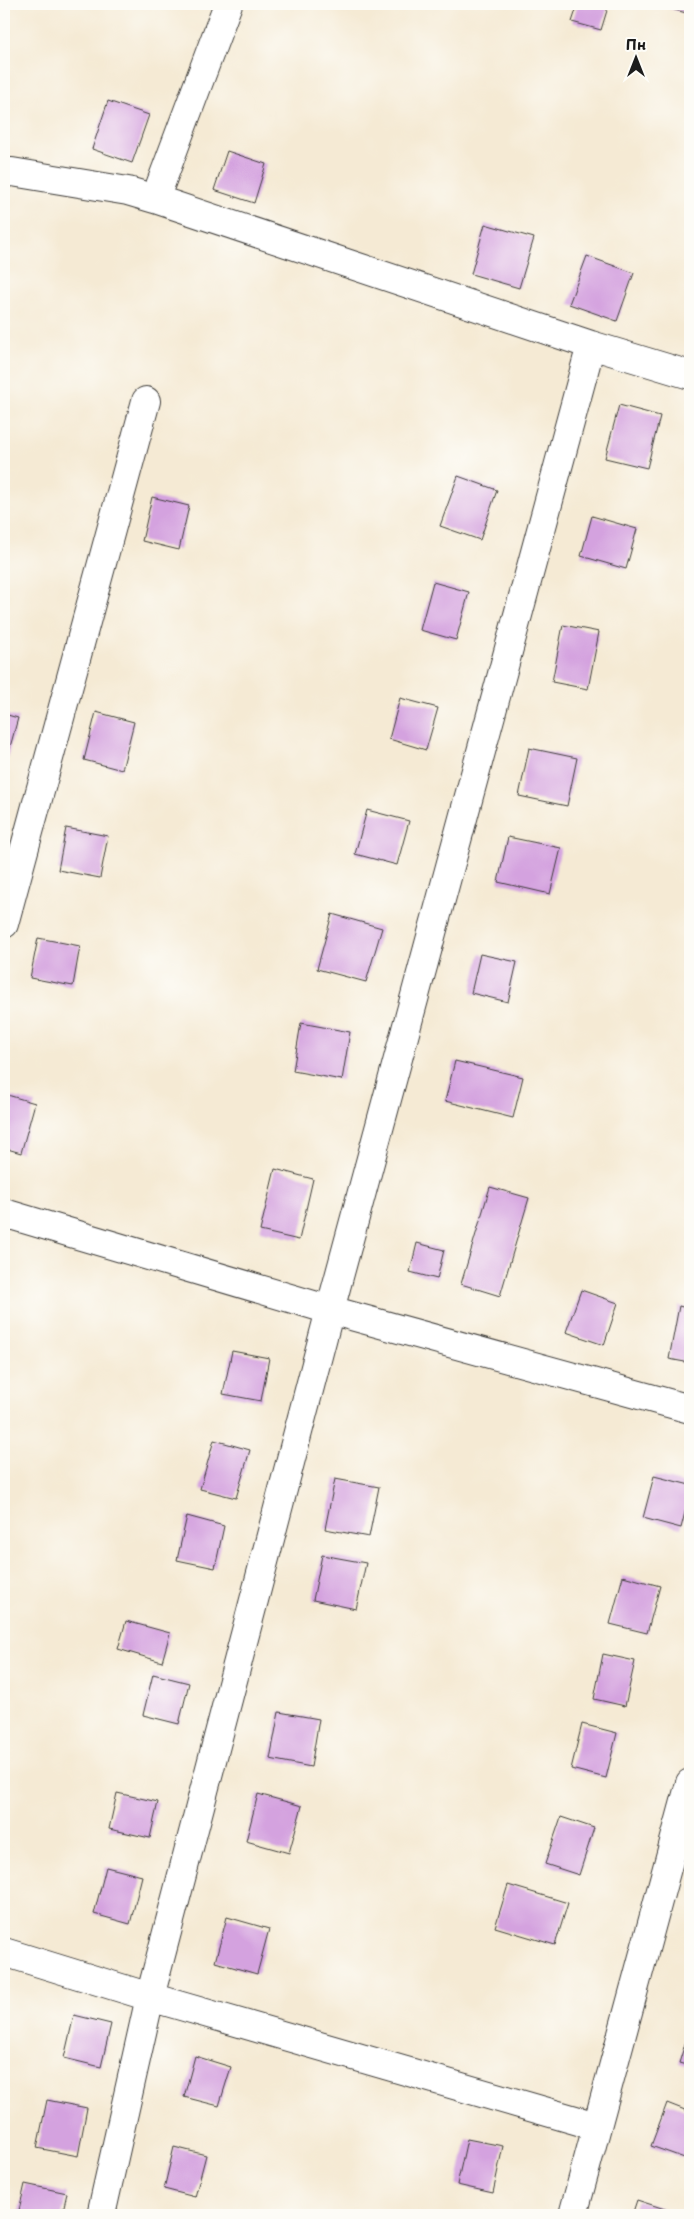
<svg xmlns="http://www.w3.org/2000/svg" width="694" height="2219" viewBox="0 0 694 2219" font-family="'Playpen Sans',sans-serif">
<rect width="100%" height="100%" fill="#fdfcf7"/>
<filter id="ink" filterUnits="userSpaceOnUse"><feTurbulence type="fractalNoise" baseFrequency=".02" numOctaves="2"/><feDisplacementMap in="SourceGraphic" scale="10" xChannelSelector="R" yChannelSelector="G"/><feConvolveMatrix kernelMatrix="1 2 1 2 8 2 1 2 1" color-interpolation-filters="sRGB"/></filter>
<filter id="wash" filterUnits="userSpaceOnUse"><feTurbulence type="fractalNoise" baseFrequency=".0096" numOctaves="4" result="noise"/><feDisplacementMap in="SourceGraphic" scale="20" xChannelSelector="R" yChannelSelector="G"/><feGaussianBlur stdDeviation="1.12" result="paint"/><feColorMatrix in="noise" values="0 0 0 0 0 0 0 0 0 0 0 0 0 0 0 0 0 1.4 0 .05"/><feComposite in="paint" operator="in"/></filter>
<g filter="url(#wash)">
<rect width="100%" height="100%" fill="#f5ead4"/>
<g id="blocks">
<!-- building -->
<path fill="#d4a2df" d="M 578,4 L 609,4 L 601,30 L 572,22 Z
M 653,4 L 690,4 L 690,14 Z
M 108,101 L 149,115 L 132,163 L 92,149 Z
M 227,151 L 266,164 L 254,203 L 214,190 Z
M 485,224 L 534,238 L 519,288 L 471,274 Z
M 587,256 L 634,273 L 617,321 L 569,304 Z
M 619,405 L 660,416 L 647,468 L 605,458 Z
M 458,476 L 497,490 L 480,540 L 440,526 Z
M 152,497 L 189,506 L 179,550 L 142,541 Z
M 592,516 L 637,529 L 626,569 L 581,556 Z
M 433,582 L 469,592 L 456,640 L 420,630 Z
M 563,625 L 599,632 L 588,689 L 552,682 Z
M 400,698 L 438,708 L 426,750 L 389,739 Z
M 96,712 L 134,722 L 122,770 L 84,760 Z
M 4,714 L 18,718 L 4,769 Z
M 529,748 L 577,758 L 567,806 L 519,796 Z
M 367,810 L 409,821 L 397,865 L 355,854 Z
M 66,828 L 108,836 L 100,878 L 58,870 Z
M 508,837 L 561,848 L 550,894 L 498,882 Z
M 332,914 L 382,928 L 366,982 L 317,969 Z
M 38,938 L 80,946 L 73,986 L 30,978 Z
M 480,954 L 517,962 L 508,1002 L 471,993 Z
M 301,1023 L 350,1032 L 342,1080 L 293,1071 Z
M 455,1061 L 523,1077 L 513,1118 L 445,1101 Z
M 4,1094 L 35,1103 L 21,1153 L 4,1148 Z
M 275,1169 L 313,1179 L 299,1240 L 260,1231 Z
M 490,1187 L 529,1198 L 500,1296 L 461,1284 Z
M 417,1243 L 444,1250 L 437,1279 L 410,1272 Z
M 581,1290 L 618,1303 L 604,1345 L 566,1332 Z
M 679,1306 L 690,1309 L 690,1363 L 669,1359 Z
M 232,1351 L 269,1358 L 261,1401 L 223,1394 Z
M 214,1440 L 250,1450 L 236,1498 L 200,1489 Z
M 654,1476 L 690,1485 L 690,1493 L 681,1528 L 643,1518 Z
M 335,1479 L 379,1487 L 369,1537 L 325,1529 Z
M 187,1516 L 224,1526 L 215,1568 L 177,1560 Z
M 322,1555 L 366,1563 L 356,1609 L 313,1600 Z
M 623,1576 L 660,1586 L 647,1633 L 610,1624 Z
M 126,1621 L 170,1633 L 162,1662 L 118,1649 Z
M 603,1654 L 635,1661 L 625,1706 L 594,1699 Z
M 153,1674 L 189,1683 L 179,1724 L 143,1715 Z
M 279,1712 L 319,1719 L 311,1767 L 270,1759 Z
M 582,1724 L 617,1733 L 606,1778 L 571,1769 Z
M 117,1793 L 158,1802 L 150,1838 L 109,1829 Z
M 258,1794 L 302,1806 L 289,1853 L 246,1841 Z
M 561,1817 L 594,1828 L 579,1875 L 545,1864 Z
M 106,1867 L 142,1876 L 130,1924 L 94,1914 Z
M 508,1885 L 568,1903 L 555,1945 L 495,1927 Z
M 227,1917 L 269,1929 L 257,1974 L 215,1962 Z
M 74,2015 L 111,2024 L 101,2067 L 64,2058 Z
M 690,2028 L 690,2066 L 679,2063 Z
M 195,2056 L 231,2067 L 219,2106 L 184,2097 Z
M 47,2100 L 87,2108 L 78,2156 L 37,2148 Z
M 667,2103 L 690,2112 L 690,2160 L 651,2146 Z
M 467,2139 L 503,2146 L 493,2193 L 457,2185 Z
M 174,2147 L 206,2155 L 195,2197 L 164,2189 Z
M 25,2184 L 67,2193 L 62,2215 L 18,2215 Z
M 637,2200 L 674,2212 L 673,2215 L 632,2215 Z"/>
</g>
</g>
<g filter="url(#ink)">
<use href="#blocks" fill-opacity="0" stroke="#3d3b38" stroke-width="1"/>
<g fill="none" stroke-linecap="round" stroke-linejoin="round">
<!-- minor casing -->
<g stroke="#3d3b38" stroke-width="30">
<path id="minor" d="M 4,173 L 12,172 L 128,191 L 155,199 L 591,345 L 690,375
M 155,199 L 228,4
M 4,924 L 146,401
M 4,1213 L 330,1310 L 690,1409
M 4,1952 L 150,1997 L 596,2126
M 101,2215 L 150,1997 L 330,1310 L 591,345
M 573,2215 L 690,1783"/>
</g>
<!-- minor -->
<use href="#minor" stroke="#fff" stroke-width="28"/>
</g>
</g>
<!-- margin -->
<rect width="694" height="2219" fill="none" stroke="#fdfcf7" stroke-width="20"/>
<!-- north arrow -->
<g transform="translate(636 58)" stroke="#fdfcf7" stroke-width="4" paint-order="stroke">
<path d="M0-4L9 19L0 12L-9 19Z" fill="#1c1c1c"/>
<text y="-8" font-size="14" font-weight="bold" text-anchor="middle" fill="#1c1c1c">Пн</text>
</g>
</svg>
